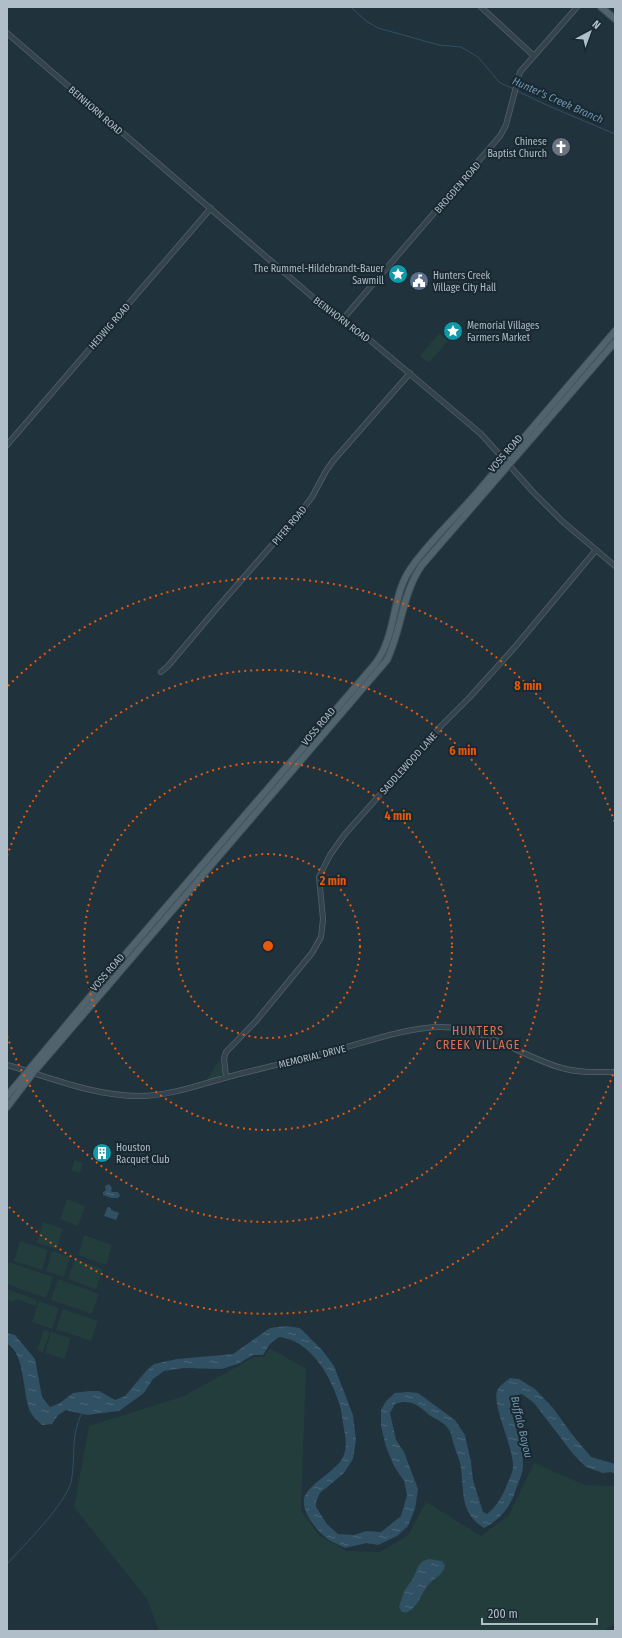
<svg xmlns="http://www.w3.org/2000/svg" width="622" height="1638" viewBox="0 0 622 1638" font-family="'Fira Sans Condensed',sans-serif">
<defs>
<pattern id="water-ripples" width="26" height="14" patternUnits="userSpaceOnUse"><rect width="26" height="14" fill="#305063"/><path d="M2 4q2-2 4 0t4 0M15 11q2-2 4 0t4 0" fill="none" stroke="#4b6778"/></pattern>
</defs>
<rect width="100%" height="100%" fill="#20323c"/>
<!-- green -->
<path fill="#223d3b" d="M 439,333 L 448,341 L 429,363 L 420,356 Z
M 220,1059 L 223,1076 L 206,1081 Z
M 75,1160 L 83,1163 L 80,1173 L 71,1170 Z
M 67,1199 L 85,1206 L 78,1226 L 60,1219 Z
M 43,1222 L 63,1229 L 57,1249 L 37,1243 Z
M 84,1235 L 112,1245 L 106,1265 L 78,1255 Z
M 20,1241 L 48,1250 L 42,1270 L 14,1261 Z
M 52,1251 L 70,1257 L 64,1277 L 46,1271 Z
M 75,1259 L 103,1269 L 96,1289 L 68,1279 Z
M 9,1262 L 53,1277 L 46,1298 L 7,1284 L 7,1269 Z
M 58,1279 L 99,1294 L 92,1314 L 51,1300 Z
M 7,1289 L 37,1300 L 36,1306 L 16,1299 L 14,1302 L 7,1300 Z
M 39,1301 L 59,1308 L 52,1329 L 32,1322 Z
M 63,1309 L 98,1321 L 91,1341 L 56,1329 Z
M 44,1330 L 50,1332 L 43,1352 L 37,1350 Z
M 51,1332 L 71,1338 L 64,1359 L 45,1353 Z
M 270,1348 L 306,1369 L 301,1511 L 320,1536 L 347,1551 L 380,1552 L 408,1535 L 426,1502 L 481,1536 L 509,1515 L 534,1463 L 585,1485 L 615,1486 L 615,1624 L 602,1631 L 159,1631 L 147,1599 L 74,1507 L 89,1426 L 184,1396 L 254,1357 L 264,1357 Z"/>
<!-- water -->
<path fill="url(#water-ripples)" d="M 109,1184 L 112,1188 L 111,1190 L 112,1192 L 118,1192 L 120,1196 L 118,1198 L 111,1198 L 103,1195 L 103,1192 L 106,1190 L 105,1186 Z
M 109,1207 L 112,1210 L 119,1213 L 116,1220 L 104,1216 L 107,1208 Z
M 286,1326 L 300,1328 L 323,1351 L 334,1366 L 353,1415 L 356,1440 L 353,1459 L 344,1473 L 320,1493 L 316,1502 L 316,1507 L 327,1524 L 338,1534 L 354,1535 L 366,1531 L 381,1532 L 401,1516 L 407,1495 L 404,1481 L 394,1466 L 386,1447 L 381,1426 L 381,1410 L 386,1401 L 395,1393 L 408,1392 L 418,1393 L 455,1420 L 465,1435 L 471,1462 L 473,1480 L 483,1512 L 487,1514 C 496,1507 502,1497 506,1487 C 508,1481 513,1473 513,1466 C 513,1446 492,1406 497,1391 C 499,1386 505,1382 510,1378 L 519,1379 L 535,1389 L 553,1408 L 571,1433 L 591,1457 L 615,1464 L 615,1474 L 611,1472 L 603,1473 L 586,1467 L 573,1454 L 534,1403 L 522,1394 L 514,1396 L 510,1401 C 512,1423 523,1443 523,1465 C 523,1475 517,1485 514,1495 C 508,1510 498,1521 484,1528 C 460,1513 464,1493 461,1468 C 460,1460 456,1452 454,1445 C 452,1440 452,1434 449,1430 C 444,1421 435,1420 428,1414 C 417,1404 409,1399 395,1404 L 390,1413 L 396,1440 L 404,1452 L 418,1489 L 415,1509 L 408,1526 L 397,1536 L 378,1545 L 367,1543 L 345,1548 C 338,1544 329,1541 324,1536 C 315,1528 302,1512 304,1499 C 307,1484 336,1472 343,1457 C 348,1447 345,1434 343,1424 C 342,1416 341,1407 338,1400 C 329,1373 309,1340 279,1337 L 270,1344 L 263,1355 L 253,1355 L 238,1364 L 221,1369 L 184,1368 L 164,1371 L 153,1379 L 144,1393 L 119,1411 L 87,1415 L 66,1410 L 58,1415 L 52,1424 L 42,1425 C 38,1421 33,1417 31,1413 C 22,1397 26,1353 7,1344 L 7,1333 L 15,1335 L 35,1359 L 42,1397 L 50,1407 L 60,1403 L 73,1393 L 89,1391 L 99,1391 L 115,1400 L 125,1396 L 146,1371 L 154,1364 L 177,1359 L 233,1354 L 270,1328 Z
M 429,1559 L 442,1561 L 445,1565 C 443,1576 435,1577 429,1584 C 422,1592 419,1604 411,1610 C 408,1612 406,1613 402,1612 L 399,1607 L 404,1591 L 412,1580 L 419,1565 L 423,1561 Z"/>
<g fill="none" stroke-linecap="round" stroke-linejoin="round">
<!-- stream -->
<path stroke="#305063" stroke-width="1" d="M 351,7 L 366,21 L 378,28 L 439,45 L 461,47 L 478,57 L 500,83 L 514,89
M 517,91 L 551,107 L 615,134
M 7,1564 C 24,1545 65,1505 71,1482 C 76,1458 70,1436 82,1413"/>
<!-- minor casing -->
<g stroke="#52616a" stroke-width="6">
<path id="minor" d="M 481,7 L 534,56
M 7,33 L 330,312 L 343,319 L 371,341 L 481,434 L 534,493 L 562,521 L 615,566
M 343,319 L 500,136 L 506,125 L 520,72 L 577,7
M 7,445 L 211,208
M 161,672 L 168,666 L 217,608 L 300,513 L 312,497 L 326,471 L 333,461 L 410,373
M 7,1065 C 50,1077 93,1096 139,1096 C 170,1096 198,1085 228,1077 C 261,1068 295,1061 329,1052 C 364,1043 400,1029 437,1027 C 483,1025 519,1056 562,1068 C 579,1073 597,1072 615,1072
M 226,1077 L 224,1058 L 226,1052 L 256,1021 L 312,953 L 321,937 L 323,919 L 319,877 L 330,855 L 345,834 L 441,726 L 469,698 L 515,647 L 596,550"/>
</g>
<!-- major casing -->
<g stroke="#404f58" stroke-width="8">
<path id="major" d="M 601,7 L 615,19
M 7,1096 L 124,956 L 375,664 C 397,636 391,596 411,568 C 429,542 454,519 475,495 C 522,440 568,386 615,331
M 7,1107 L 33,1073 L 387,660 C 402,629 402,593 422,565 L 615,342"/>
</g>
<!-- minor -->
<use href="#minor" stroke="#34434c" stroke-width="4.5"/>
<!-- major -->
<use href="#major" stroke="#51636d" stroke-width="6"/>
</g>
<!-- distance rings -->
<g fill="none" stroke="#e8590c" stroke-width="2" stroke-dasharray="2 4">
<circle cx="268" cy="946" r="92"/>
<circle cx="268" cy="946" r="184"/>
<path d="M7 856A276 276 0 1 1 7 1036"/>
<path d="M615 1069A368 368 0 0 1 8 1206M8 686A368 368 0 0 1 615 823"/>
</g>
<!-- icons -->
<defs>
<g id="church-disc" transform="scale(1)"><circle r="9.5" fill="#6b7280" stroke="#192831"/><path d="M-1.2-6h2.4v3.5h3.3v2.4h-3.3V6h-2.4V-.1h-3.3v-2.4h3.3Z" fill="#fff"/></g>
<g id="sight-disc" transform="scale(1)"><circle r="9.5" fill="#0f9aa8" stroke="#192831"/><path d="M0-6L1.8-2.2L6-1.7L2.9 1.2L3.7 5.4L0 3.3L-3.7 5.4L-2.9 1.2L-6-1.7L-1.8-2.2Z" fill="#fff"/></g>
<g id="civic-disc" transform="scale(1)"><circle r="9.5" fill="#5c6f8a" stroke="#192831"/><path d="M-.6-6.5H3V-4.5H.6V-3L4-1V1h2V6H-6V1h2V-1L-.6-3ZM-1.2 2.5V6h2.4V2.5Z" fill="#fff"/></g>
<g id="building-disc" transform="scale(1)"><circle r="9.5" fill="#0f9aa8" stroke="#192831"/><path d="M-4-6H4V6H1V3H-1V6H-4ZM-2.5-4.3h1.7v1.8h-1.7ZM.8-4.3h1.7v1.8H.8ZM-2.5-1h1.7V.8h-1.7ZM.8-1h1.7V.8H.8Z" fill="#fff"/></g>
</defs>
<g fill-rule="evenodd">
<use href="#church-disc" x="561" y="147"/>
<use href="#sight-disc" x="398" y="274"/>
<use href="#civic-disc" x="419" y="281"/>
<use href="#sight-disc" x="453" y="331"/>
<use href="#building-disc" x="102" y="1153"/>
</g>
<g text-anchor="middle" stroke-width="4" stroke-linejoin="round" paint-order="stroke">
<!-- street labels -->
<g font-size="10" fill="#afbec8" stroke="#192831">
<text transform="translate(96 110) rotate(41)" y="4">BEINHORN ROAD</text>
<text transform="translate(457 187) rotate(-49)" y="4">BROGDEN ROAD</text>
<text transform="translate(342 319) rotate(37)" y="4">BEINHORN ROAD</text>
<text transform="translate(109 326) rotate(-49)" y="4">HEDWIG ROAD</text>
<text transform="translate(505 453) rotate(-49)" y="4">VOSS ROAD</text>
<text transform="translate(289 525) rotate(-50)" y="4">PIFER ROAD</text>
<text transform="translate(318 726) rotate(-50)" y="4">VOSS ROAD</text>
<text transform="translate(408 763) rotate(-48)" y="4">SADDLEWOOD LANE</text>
<text transform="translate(107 972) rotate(-49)" y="4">VOSS ROAD</text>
<text transform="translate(312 1056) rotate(-14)" y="4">MEMORIAL DRIVE</text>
</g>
<!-- poi labels -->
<g font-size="10" fill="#afbec8" stroke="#192831" text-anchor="start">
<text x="547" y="145" text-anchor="end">Chinese<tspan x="547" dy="12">Baptist Church</tspan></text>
<text x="384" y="272" text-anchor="end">The Rummel-Hildebrandt-Bauer<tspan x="384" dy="12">Sawmill</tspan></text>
<text x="433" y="279">Hunters Creek<tspan x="433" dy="12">Village City Hall</tspan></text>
<text x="467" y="329">Memorial Villages<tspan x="467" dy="12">Farmers Market</tspan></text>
<text x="116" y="1151">Houston<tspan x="116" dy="12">Racquet Club</tspan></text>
</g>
<!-- water labels -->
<g font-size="11" font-style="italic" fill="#6c96af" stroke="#192831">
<text transform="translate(558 100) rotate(24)" y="4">Hunter's Creek Branch</text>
<text transform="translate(522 1427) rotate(77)" y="4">Buffalo Bayou</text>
</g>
<!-- quarter labels -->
<g font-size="12" letter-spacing="1" fill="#de7354" stroke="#192831">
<text x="478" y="1035">HUNTERS<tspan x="478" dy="14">CREEK VILLAGE</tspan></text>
</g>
</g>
<circle cx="268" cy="946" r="6" fill="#e8590c" stroke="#192831" stroke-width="2"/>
<g font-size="12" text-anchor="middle" font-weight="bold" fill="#e8590c" stroke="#192831" stroke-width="4" stroke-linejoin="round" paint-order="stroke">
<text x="528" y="690">8 min</text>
<text x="463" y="755">6 min</text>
<text x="398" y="820">4 min</text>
<text x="333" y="885">2 min</text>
</g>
<!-- border -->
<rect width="622" height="1638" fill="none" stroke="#afbec8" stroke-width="16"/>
<!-- north arrow -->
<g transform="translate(590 32) rotate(41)" stroke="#192831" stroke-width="3" paint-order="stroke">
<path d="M0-3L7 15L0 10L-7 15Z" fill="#afbec8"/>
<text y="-6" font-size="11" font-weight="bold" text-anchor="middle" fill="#afbec8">N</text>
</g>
<!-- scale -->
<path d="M482 1618v6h115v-6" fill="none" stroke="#afbec8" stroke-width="2"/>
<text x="488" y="1618" font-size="12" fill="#afbec8" stroke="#192831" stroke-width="3" paint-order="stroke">200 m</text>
</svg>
